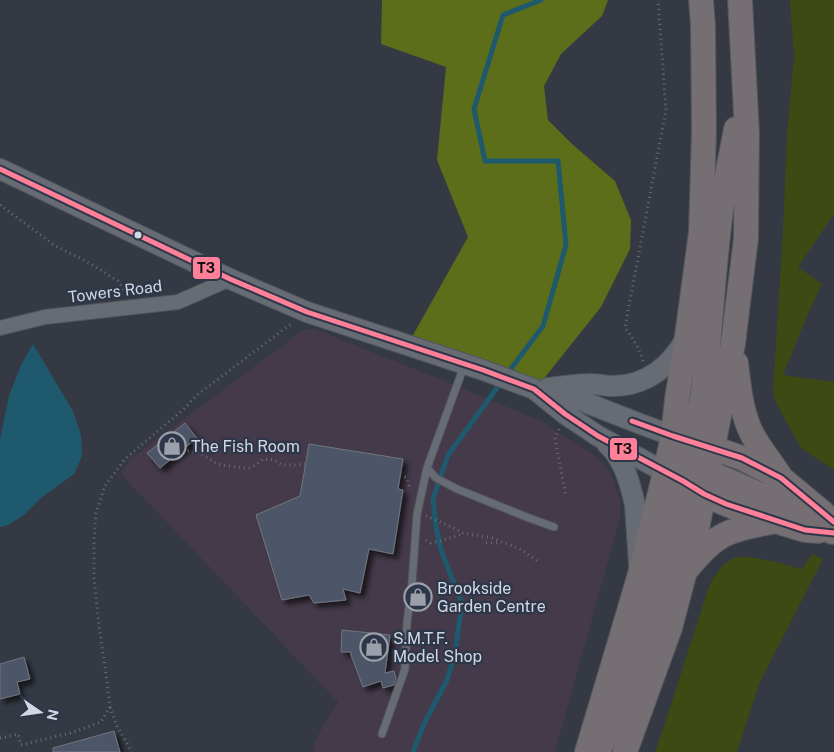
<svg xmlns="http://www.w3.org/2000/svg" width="834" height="752" viewBox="0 0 834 752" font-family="'Public Sans',sans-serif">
<defs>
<filter id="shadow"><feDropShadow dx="4.5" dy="4.5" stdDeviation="2.5" flood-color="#0009"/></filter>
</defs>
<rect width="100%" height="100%" fill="#343943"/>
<!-- commercial -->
<path fill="#443a49" d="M 307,329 L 314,329 L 447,382 L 548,424 L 557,432 L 584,448 L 599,458 L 611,474 L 621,503 L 620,518 L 555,752 L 314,752 L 315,740 L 338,702 L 120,473 L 133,457 L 302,331 Z"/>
<!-- green -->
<path fill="#3e4a13" d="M 790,0 L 834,0 L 834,214 L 798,267 L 822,284 L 806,318 L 783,375 L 834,382 L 834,470 L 801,448 L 776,403 L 773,390 L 783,230 L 787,134 L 794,56 Z
M 812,554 L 823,559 L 759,684 L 737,752 L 655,752 L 668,714 L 708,589 C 713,578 720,565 732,559 C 747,552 785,565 802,569 Z"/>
<!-- forest -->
<path fill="#5d6e1a" d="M 382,0 L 608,0 L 602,16 L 561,54 L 544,86 L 548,120 L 572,144 L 615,181 L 631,220 L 630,249 L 601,307 L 538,386 L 408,344 L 468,237 L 437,160 L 446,67 L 381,44 Z"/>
<!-- water -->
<path fill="#1f596e" d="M 33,344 L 73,411 L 81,435 L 82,456 L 74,474 L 41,498 L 24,515 L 8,525 L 0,527 L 0,439 L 9,396 L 21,365 Z"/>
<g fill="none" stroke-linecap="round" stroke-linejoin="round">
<!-- stream -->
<path stroke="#1f596e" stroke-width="5" d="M 507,374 L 543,326 L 566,245 L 558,161 L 485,161 L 474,109 L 503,15 L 541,0
M 413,752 L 424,724 L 447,680 L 455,652 L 462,604 L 441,550 L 436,527 L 433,499 L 448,455 L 502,381"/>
</g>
<!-- building -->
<path fill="#4d5668" stroke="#71767e" filter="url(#shadow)" d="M 185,423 L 197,438 L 160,468 L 147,453 Z
M 309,444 L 403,459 L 398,489 L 403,490 L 393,554 L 369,549 L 360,593 L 343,589 L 346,600 L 314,603 L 309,595 L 282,600 L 256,515 L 300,496 Z
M 342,630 L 390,635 L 385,673 L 394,671 L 396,678 L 394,685 L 383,688 L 381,681 L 363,687 L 351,655 L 351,652 L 341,652 Z
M 24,657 L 30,679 L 17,682 L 20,694 L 0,699 L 0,664 Z
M 114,731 L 120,752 L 53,752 L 53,748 Z"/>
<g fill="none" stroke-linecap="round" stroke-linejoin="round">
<!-- service casing -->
<g stroke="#51555d" stroke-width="9">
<path id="service" d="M 427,468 L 436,478 L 457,489 L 529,518 L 554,527
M 382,734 L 405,669 L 407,623 L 412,583 L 417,514 L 427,468 L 464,366"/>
</g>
<!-- minor casing -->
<g stroke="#51555d" stroke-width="16">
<path id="minor" d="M 0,328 L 45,317 L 178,302 L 230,279"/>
</g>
<!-- secondary casing -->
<g stroke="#51555d" stroke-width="22">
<path id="secondary" d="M 0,169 L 230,279 L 307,312 L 483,370 L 534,389 L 565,414 L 598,436 L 665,472
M 548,388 C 561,387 576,384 590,384 C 598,384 605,386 613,386 C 646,386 671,366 686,338
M 551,389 L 638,423 L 673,436
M 607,444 C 624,459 630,483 635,505 L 639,564"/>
</g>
<!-- trunk casing -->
<g stroke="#51555d" stroke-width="26">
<path id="trunk" d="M 736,363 C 739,387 741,412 752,434 C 760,449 771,462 780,476
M 699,443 L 742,458 L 781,478 L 823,513
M 696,465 L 708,472 L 812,517 L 832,532
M 666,471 C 677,467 684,457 688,447 C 702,416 705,380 708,347 C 712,301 715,256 721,211 C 725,183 731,156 736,129
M 691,486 C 725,508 766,518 805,530 L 819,531
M 687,569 C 697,557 708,544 722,536 C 738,527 758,525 776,521
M 602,744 L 622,700 L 656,595 L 686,471 L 690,462 L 696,454
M 587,752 L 625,625 L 640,574 L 665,472 L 673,436 L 677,399 L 687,336 L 701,232 L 704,131 L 703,26 L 701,0
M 625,752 L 670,628 L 685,571 L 698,524 L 733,344 L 746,238 L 747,133 L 740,0"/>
</g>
<!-- path -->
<path stroke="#6a6e74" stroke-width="3" stroke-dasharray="1 4" stroke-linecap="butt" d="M 0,205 L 54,245 L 93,265 L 118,281 L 127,294
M 643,361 L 638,347 L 625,327 L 666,110 L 658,0
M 559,429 L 555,438 L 566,497
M 178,454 L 188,451 L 200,453 L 217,464 L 242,468 L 249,468 L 256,465 L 263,459 L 274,460 L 282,465 L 296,465 L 306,464
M 400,475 L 407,478 L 410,489
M 426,516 L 452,527 L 463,533 L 493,538 L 522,550 L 540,563
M 426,540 L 431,543 L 447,539 L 463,534
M 486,543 L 500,543
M 110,707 L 117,726 L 132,752
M 0,738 L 18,734 L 21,745 L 71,733 L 101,722 L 110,707 L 107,681 L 99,626 L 94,578 L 94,540 L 96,513 L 105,486 L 125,459 L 185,408 L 197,395 L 291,324"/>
<!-- service -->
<use href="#service" stroke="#676b73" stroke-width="7"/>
<!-- minor -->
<use href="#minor" stroke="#676b73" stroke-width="14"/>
<!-- secondary -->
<use href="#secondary" stroke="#676b73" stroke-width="20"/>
<!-- trunk -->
<use href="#trunk" stroke="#756e72" stroke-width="24"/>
<!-- bus-1 casing -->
<g stroke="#2e3749" stroke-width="9">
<path id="bus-1" d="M 0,169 L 230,279 L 307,312 L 483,370 L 534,389 L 565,414 L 598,436 L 683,481 L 704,494 L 726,504 L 805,530 L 834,533
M 632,421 L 673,436 L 742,458 L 781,478 L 834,522"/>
</g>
<!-- bus-1 -->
<use href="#bus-1" stroke="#ff8098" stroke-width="5"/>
</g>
<!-- icons -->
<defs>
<g id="shop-ring" transform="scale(1.4375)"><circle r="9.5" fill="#2e3749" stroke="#9ba0ab" stroke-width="1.5"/><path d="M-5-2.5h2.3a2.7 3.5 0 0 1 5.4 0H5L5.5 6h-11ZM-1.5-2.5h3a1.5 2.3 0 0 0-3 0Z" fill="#9ba0ab"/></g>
</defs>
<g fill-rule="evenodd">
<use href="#shop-ring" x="172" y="446"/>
<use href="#shop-ring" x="418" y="597"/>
<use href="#shop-ring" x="374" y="647"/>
</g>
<!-- markers -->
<circle fill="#d2d8e3" stroke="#2e3749" stroke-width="2" cx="138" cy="235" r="4.5"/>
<g text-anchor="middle" stroke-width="4.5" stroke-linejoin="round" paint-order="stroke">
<!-- street labels -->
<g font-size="16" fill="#d2d8e3" stroke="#2e3749">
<text transform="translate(115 291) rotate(-7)" y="6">Towers Road</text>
</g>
<!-- poi labels -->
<g font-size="16" fill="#d2d8e3" stroke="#2e3749" text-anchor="start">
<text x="191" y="452">The Fish Room</text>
<text x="437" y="594">Brookside<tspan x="437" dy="18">Garden Centre</tspan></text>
<text x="393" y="644">S.M.T.F.<tspan x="393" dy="18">Model Shop</tspan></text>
</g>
</g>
<g stroke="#2e3749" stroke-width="2">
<rect x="192" y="256" width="29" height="24" rx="5" fill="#ff8098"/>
<rect x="609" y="437" width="29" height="24" rx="5" fill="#ff8098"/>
</g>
<g font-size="14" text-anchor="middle" font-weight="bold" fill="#111">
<text x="206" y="273">T3</text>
<text x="623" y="454">T3</text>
</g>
<!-- north arrow -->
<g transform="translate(40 712) rotate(103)" stroke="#2e3749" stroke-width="4" paint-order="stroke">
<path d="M0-4L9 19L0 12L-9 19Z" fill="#d2d8e3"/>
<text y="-8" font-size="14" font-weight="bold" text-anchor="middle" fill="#d2d8e3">N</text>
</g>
</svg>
